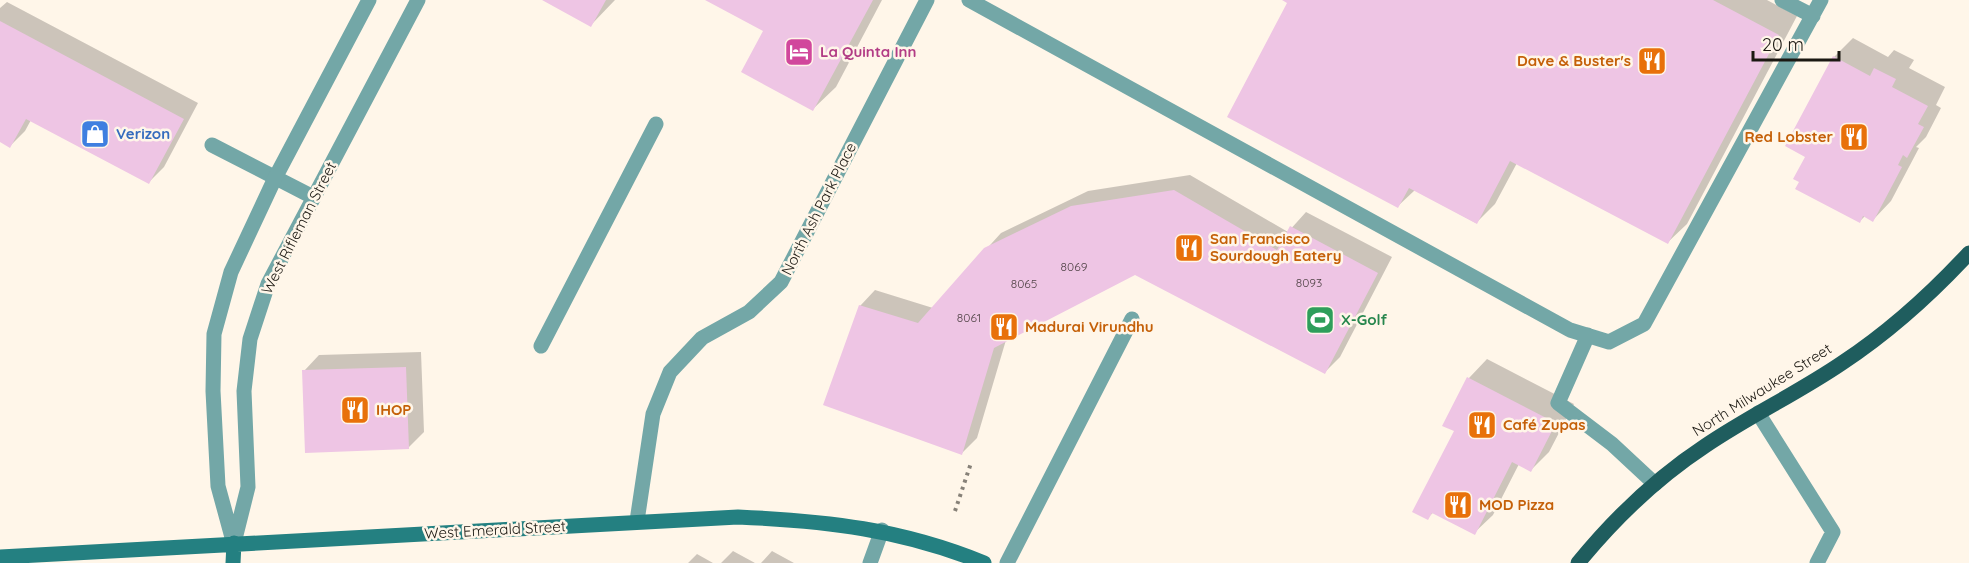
<svg xmlns="http://www.w3.org/2000/svg" width="1969" height="563" viewBox="0 0 1969 563" font-family="Quicksand,sans-serif">
<rect width="100%" height="100%" fill="#fff6e9"/>
<!-- shadow -->
<path fill="#0003" d="M 545,0 L 615,0 L 591,25 Z
M 709,0 L 882,0 L 836,87 L 813,109 L 765,31 Z
M 1285,0 L 1767,0 L 1797,16 L 1687,224 L 1668,242 L 1517,163 L 1495,204 L 1476,223 L 1415,190 L 1398,206 L 1289,2 Z
M 7,2 L 198,103 L 164,167 L 149,182 L 31,120 L 25,131 L 10,146 L 0,141 L 0,8 Z
M 1853,38 L 1888,57 L 1894,50 L 1914,60 L 1909,68 L 1945,87 L 1936,105 L 1941,108 L 1926,137 L 1916,147 L 1919,148 L 1891,201 L 1873,220 L 1865,216 L 1860,221 L 1807,157 L 1834,57 Z
M 1190,175 L 1288,232 L 1306,212 L 1392,257 L 1340,357 L 1325,372 L 1135,273 L 1006,340 L 977,438 L 962,453 L 860,306 L 875,290 L 933,308 L 1001,233 L 1088,191 Z
M 421,352 L 424,432 L 408,448 L 304,371 L 319,355 Z
M 1487,359 L 1574,404 L 1549,452 L 1531,470 L 1519,464 L 1493,515 L 1474,533 L 1434,512 L 1427,518 L 1456,431 L 1444,425 L 1469,378 Z
M 733,551 L 755,563 L 721,563 Z
M 772,551 L 794,563 L 761,563 Z
M 697,554 L 713,563 L 688,563 Z"/>
<!-- building -->
<path fill="#eec5e4" d="M 542,0 L 606,0 L 591,27 Z
M 705,0 L 873,0 L 813,111 L 741,72 L 763,31 Z
M 1282,0 L 1713,0 L 1779,35 L 1668,244 L 1510,161 L 1477,224 L 1409,188 L 1398,208 L 1227,117 L 1287,3 Z
M 0,21 L 184,119 L 149,184 L 26,119 L 10,148 L 0,142 Z
M 1833,56 L 1870,76 L 1874,68 L 1896,79 L 1892,87 L 1928,106 L 1918,124 L 1924,127 L 1907,158 L 1903,155 L 1898,165 L 1902,167 L 1873,222 L 1863,216 L 1860,223 L 1795,189 L 1799,182 L 1793,179 L 1805,157 L 1785,146 Z
M 1174,190 L 1277,250 L 1290,226 L 1378,273 L 1325,374 L 1135,275 L 994,348 L 962,455 L 823,405 L 859,305 L 918,323 L 984,248 L 1071,206 Z
M 406,367 L 409,449 L 305,453 L 302,370 Z
M 1467,377 L 1556,423 L 1531,472 L 1512,462 L 1475,535 L 1432,513 L 1428,520 L 1412,512 L 1454,431 L 1442,426 Z"/>
<g fill="none" stroke-linecap="round" stroke-linejoin="round">
<!-- path -->
<path stroke="#878178" stroke-width="4" stroke-dasharray="3 4.5" stroke-linecap="butt" d="M 955,511 L 971,463"/>
<!-- lane -->
<path stroke="#73a7a7" stroke-width="15" d="M 969,0 L 1570,330 L 1609,342 L 1644,324 L 1821,0
M 1782,0 L 1813,16
M 212,145 L 313,197
M 1588,335 L 1558,403 L 1612,444 L 1655,484
M 541,346 L 656,124
M 1758,413 L 1833,532 L 1817,563
M 870,563 L 882,530
M 1007,563 L 1132,319"/>
<!-- street -->
<path stroke="#73a7a7" stroke-width="15" d="M 637,521 L 653,414 L 670,372 L 702,338 L 749,312 L 781,282 L 927,0
M 233,541 L 218,486 L 213,391 L 214,334 L 231,272 L 275,178 L 369,0
M 234,543 L 248,487 L 244,391 L 250,339 L 268,284 L 418,0"/>
<!-- secondary -->
<path stroke="#248081" stroke-width="15" d="M 0,557 L 738,517 C 827,521 901,529 984,563
M 233,563 L 234,543"/>
<!-- primary -->
<path stroke="#1f5d5e" stroke-width="15" d="M 1578,563 C 1614,519 1658,477 1705,446 C 1749,416 1798,393 1842,363 C 1889,332 1931,294 1969,253"/>
</g>
<!-- icons -->
<defs>
<g id="hotel-square" transform="scale(1.5)"><rect x="-9" y="-9" width="18" height="18" rx="4" fill="#d1479c" stroke="#fff6e9"/><path d="M-6-4.5h1.5V1H6V5H4.5V3h-9V5H-6ZM-4 0a1.8 1.8 0 1 1 3.6 0ZM.5 0V-2.5h3Q6-2.5 6 0Z" fill="#fff"/></g>
<g id="restaurant-square" transform="scale(1.5)"><rect x="-9" y="-9" width="18" height="18" rx="4" fill="#e8710a" stroke="#fff6e9"/><path d="M-5-6h1v4h1v-4h1v4h1v-4h1v5L-1.5 .5V6h-2V.5L-5-1ZM5-6V6H3V1.5H1.5Q1.5-4 5-6Z" fill="#fff"/></g>
<g id="shop-square" transform="scale(1.5)"><rect x="-9" y="-9" width="18" height="18" rx="4" fill="#3f7fe0" stroke="#fff6e9"/><path d="M-5-2.5h2.3a2.7 3.5 0 0 1 5.4 0H5L5.5 6h-11ZM-1.5-2.5h3a1.5 2.3 0 0 0-3 0Z" fill="#fff"/></g>
<g id="stadium-square" transform="scale(1.5)"><rect x="-9" y="-9" width="18" height="18" rx="4" fill="#2e9e5b" stroke="#fff6e9"/><path d="M0-5a6.5 5 0 1 0 0 10a6.5 5 0 1 0 0-10ZM-3.5-1.8h7v3.6h-7Z" fill="#fff"/></g>
</defs>
<g fill-rule="evenodd">
<use href="#hotel-square" x="799" y="52"/>
<use href="#restaurant-square" x="1652" y="61"/>
<use href="#shop-square" x="95" y="134"/>
<use href="#restaurant-square" x="1854" y="137"/>
<use href="#restaurant-square" x="1189" y="248"/>
<use href="#stadium-square" x="1320" y="320"/>
<use href="#restaurant-square" x="1004" y="327"/>
<use href="#restaurant-square" x="355" y="410"/>
<use href="#restaurant-square" x="1482" y="425"/>
<use href="#restaurant-square" x="1458" y="505"/>
</g>
<g text-anchor="middle" stroke-width="5" stroke-linejoin="round" paint-order="stroke">
<!-- number labels -->
<g font-size="12" fill="#504346">
<text x="1074" y="271">8069</text>
<text x="1309" y="287">8093</text>
<text x="1024" y="288">8065</text>
<text x="969" y="322">8061</text>
</g>
<!-- hotel labels -->
<g font-size="15" font-weight="bold" fill="#b23c85" stroke="#fff6e9" text-anchor="start">
<text x="820" y="57">La Quinta Inn</text>
</g>
<!-- food labels -->
<g font-size="15" font-weight="bold" fill="#c56008" stroke="#fff6e9" text-anchor="start">
<text x="1631" y="66" text-anchor="end">Dave &amp; Buster's</text>
<text x="1833" y="142" text-anchor="end">Red Lobster</text>
<text x="1210" y="244">San Francisco<tspan x="1210" dy="17">Sourdough Eatery</tspan></text>
<text x="1025" y="332">Madurai Virundhu</text>
<text x="376" y="415">IHOP</text>
<text x="1503" y="430">Café Zupas</text>
<text x="1479" y="510">MOD Pizza</text>
</g>
<!-- shop labels -->
<g font-size="15" font-weight="bold" fill="#366cbe" stroke="#fff6e9" text-anchor="start">
<text x="116" y="139">Verizon</text>
</g>
<!-- street labels -->
<g font-size="15" fill="#1b1812" stroke="#fff6e9">
<text transform="translate(819 209) rotate(-63)" y="5">North Ash Park Place</text>
<text transform="translate(299 228) rotate(-63)" y="5">West Rifleman Street</text>
<text transform="translate(1762 390) rotate(-32)" y="5">North Milwaukee Street</text>
<text transform="translate(495 530) rotate(-3)" y="5">West Emerald Street</text>
</g>
<!-- leisure labels -->
<g font-size="15" font-weight="bold" fill="#27864d" stroke="#fff6e9" text-anchor="start">
<text x="1341" y="325">X-Golf</text>
</g>
</g>
<!-- scale -->
<path d="M1753 51v9h86v-9" fill="none" stroke="#1b1812" stroke-width="3"/>
<text x="1762" y="51" font-size="18" fill="#1b1812" stroke="#fff6e9" stroke-width="4.5" paint-order="stroke">20 m</text>
</svg>
